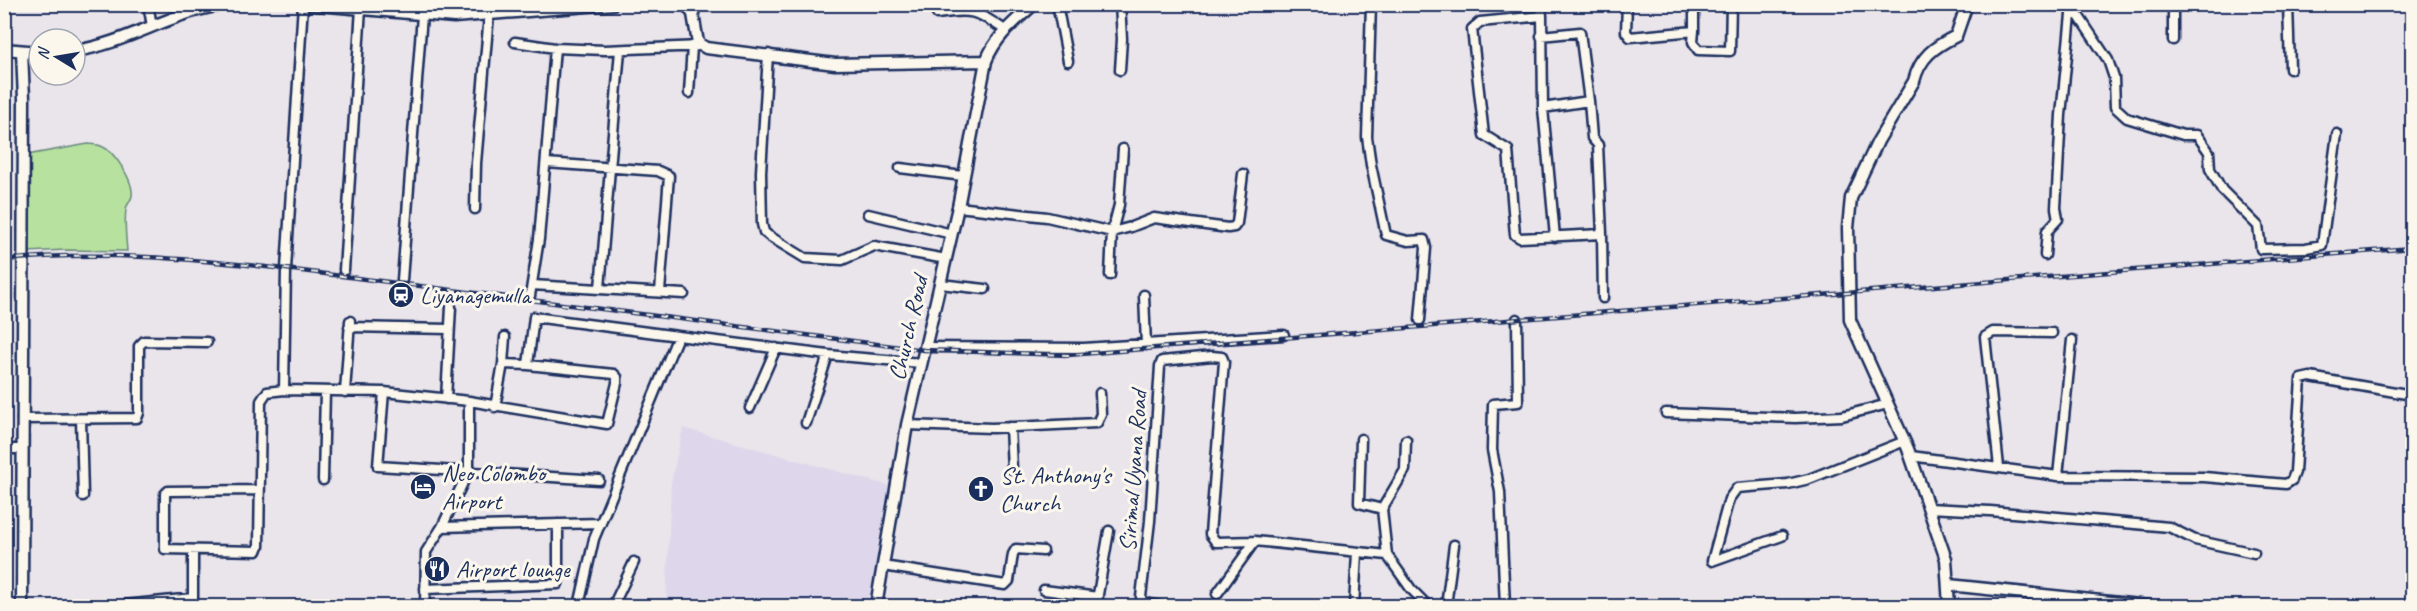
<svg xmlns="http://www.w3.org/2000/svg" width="2417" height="611" viewBox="0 0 2417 611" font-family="Caveat,sans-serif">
<rect width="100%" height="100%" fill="#eae4eb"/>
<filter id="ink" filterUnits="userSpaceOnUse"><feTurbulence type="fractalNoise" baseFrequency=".0167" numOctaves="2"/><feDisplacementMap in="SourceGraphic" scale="12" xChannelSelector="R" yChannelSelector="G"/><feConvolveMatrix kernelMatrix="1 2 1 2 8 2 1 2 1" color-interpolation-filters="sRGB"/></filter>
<g filter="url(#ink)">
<!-- built -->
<path fill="#ded7eb" d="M 683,428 L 890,486 L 870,606 L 666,606 L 671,483 Z"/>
<!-- green -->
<path fill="#b6e19e" stroke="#68887e" stroke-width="1.5" d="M 88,144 C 92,145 97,144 101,146 C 115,151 134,182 132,196 C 131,201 127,204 126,209 C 124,223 126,237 127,251 L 65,250 L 27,252 L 27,155 Z"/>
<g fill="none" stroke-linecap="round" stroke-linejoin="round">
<!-- minor casing -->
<g stroke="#1b2f5e" stroke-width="13">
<path id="minor" d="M 148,4 L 152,26
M 1057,4 L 1068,61
M 1371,4 L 1367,137 L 1371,165 L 1386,235 L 1408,241 L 1424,240 L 1426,248 L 1420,320
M 1541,4 L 1542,16 L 1543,108 L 1589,101 L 1592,138 L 1598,145 L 1602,234 L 1520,238 L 1515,235 L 1508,150 L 1484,135 L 1472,29 L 1480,22 L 1542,16
M 1627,4 L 1626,32 L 1630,37 L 1694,31 L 1694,4
M 2070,4 L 2071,15 L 2078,15 L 2108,60 L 2114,78 L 2115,107 L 2127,118 L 2183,135 L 2197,135 L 2209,152 L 2210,169 L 2222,190 L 2258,226 L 2261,249 L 2306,248 L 2322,245 L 2337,134
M 2288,4 L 2290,69
M 937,14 C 972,8 976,11 1005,30
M 1694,31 L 1693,42 L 1698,50 L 1730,51 L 1731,4
M 1541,36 L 1580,32 L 1589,101
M 2173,40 L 2173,4
M 515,42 L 555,48 L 605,50 L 701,46
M 768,54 L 761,172 L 762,224 L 764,232 L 769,236 L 805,258 L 842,260 L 874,246 L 946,259
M 1120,70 L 1122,39 L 1120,4
M 689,93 L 692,46
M 1543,108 L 1555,237
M 546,163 L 658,171 L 669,176 L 660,292
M 900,168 L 963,176
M 958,207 L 1047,217 L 1112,232 L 1131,227 L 1154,218 L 1228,228 L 1234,227 L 1237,223 L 1243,174
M 475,209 L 476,163 L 489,15
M 868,214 L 952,234
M 1602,234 L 1603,298
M 2045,255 L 2047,231 L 2058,219 L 2056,208 L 2061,115 L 2071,15
M 344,270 L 361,8
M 1110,275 L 1112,232 L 1119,205 L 1123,149
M 402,280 L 422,15
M 940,284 L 985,289
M 532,285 L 684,294
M 600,288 L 620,50
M 1144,295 L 1146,345
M 530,296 L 539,239 L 555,48
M 349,327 L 449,329
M 925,347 L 1084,348 L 1284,335
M 503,364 L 505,337
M 284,390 L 286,269 L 303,4
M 345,392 L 350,321
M 384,392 L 378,466 L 599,480
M 446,399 L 451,307
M 495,407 L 503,364 L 528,365 L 534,317 L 678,336
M 750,408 L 776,348
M 1666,413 L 1795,418 L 1842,416 L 1888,404
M 22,419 L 137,418 L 139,413 L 139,346 L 144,341 L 207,342
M 81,419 L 83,496
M 806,423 L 828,355
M 907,425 L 992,428 L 1097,423 L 1101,414 L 1100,393
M 1010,427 L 1012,469
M 1361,439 L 1359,503 L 1382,509 L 1387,555
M 4,449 L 23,449
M 1911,456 L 2058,476 L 2204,477 L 2286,484 L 2292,480 L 2295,472 L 2301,379 L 2310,377 L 2412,395
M 1999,467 L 1985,337 L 1993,332 L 2052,333
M 2058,476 L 2072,340
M 323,480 L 325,391
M 259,490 L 168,491 L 165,494 L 165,549 L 257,551 L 259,546 L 261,401 L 267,392 L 284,390 L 384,392 L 469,401 L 607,424 L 617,383 L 617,377 L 614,374 L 528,365
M 1928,508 L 1990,511 L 2169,527 L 2195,540 L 2254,553
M 1382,509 L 1405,470 L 1406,440
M 442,527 L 601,523
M 1782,536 L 1712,561 L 1729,499 L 1737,488 L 1788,484 L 1809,479 L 1905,441
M 883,566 L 1005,585 L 1009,581 L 1013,554 L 1016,549 L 1043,551
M 425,589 L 558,584 L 558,524
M 1044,590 L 1098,597
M 1217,594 L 1255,541
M 123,606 L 124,605 L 193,598
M 193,606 L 193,550
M 425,606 L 426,552 L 442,527 L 469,470 L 469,401
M 579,606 L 594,539 L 678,336 L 828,355 L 921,363
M 613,606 L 634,562
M 1096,606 L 1109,531
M 1160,606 L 1142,602 L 1141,597 L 1150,521 L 1160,366 L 1162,361 L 1212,356 L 1222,357 L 1224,362 L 1210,534 L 1216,542 L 1255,541 L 1387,555 L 1411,589 L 1428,606
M 1354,606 L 1357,553
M 1446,606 L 1454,545
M 1505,606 L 1500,492 L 1492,450 L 1493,404 L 1518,402 L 1517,319"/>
</g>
<!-- tertiary casing -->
<g stroke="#1b2f5e" stroke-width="15">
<path id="tertiary" d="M 306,4 L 454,17 L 613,4
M 686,4 L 693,14 L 698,43 L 706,48 L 835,64 L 986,61
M 4,49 L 39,52
M 22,51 L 24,99 L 22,606
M 75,51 C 130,43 176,8 232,4
M 1949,585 L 2149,606
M 876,606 L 907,425 L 958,207 L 986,61 C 996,36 1014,22 1034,4
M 1949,606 L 1946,559 L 1908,449 L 1850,320 L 1848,228 L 1851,198 L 1878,141 L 1914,81 C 1920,57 1934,47 1956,36 L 1967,4"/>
</g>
<!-- minor -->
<use href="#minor" stroke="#fbf7ec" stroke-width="8"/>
<!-- tertiary -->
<use href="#tertiary" stroke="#fbf7ec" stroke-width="10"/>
<!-- rail casing -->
<g stroke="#1b2f5e" stroke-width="4.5">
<path id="rail" d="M 4,260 C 98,250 193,259 286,269 L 924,350 L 1068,355 L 2412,248"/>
</g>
<!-- rail -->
<use href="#rail" stroke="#fbf7ec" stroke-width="2" stroke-dasharray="7" stroke-linecap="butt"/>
</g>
</g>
<!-- icons -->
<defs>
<g id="station-disc" transform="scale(1.35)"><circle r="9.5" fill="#1b2f5e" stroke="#fbf7ec"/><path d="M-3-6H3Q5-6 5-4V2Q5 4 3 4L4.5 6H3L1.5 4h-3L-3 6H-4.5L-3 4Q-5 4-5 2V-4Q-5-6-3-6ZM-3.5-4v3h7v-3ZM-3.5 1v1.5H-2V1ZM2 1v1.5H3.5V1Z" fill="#fff"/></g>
<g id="hotel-disc" transform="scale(1.35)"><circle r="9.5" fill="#1b2f5e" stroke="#fbf7ec"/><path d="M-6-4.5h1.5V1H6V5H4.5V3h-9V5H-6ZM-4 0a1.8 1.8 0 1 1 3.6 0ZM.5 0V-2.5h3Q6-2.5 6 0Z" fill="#fff"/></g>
<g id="church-disc" transform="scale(1.35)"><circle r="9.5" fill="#1b2f5e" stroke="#fbf7ec"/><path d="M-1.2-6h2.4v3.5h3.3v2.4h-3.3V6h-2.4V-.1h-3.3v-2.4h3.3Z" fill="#fff"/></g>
<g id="restaurant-disc" transform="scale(1.35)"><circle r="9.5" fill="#1b2f5e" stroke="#fbf7ec"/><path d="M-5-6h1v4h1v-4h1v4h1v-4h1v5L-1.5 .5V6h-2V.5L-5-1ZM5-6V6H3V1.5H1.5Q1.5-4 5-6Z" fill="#fff"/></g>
</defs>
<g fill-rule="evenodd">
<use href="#station-disc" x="401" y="295"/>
<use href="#hotel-disc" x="423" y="487"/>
<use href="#church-disc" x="981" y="489"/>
<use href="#restaurant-disc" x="437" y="569"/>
</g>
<g text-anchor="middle" stroke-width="6" stroke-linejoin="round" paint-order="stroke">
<!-- poi labels -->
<g font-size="24" fill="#1b2f5e" stroke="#fbf7ec" text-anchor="start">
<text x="420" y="303">Liyanagemulla</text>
<text x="442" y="481">Neo Colombo<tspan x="442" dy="28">Airport</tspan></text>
<text x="1000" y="483">St. Anthony's<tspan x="1000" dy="28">Church</tspan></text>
<text x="456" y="577">Airport lounge</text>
</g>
<!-- street labels -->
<g font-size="24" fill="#1b2f5e" stroke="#fbf7ec">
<text transform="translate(908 328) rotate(-77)" y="8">Church Road</text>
<text transform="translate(1133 471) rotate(-86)" y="8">Sirimal Uyana Road</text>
</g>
</g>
<!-- margin -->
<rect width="2417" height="611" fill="none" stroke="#fbf7ec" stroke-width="24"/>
<rect x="12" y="12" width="2393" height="587" fill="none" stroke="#1b2f5e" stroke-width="2" filter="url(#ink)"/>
<!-- north arrow -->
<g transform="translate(57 57) rotate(281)"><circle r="28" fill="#fbf7ec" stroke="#a1a7b3" stroke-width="1.5"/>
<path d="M0-4.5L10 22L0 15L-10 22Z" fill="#1b2f5e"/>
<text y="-9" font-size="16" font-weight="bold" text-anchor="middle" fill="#1b2f5e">N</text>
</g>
</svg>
